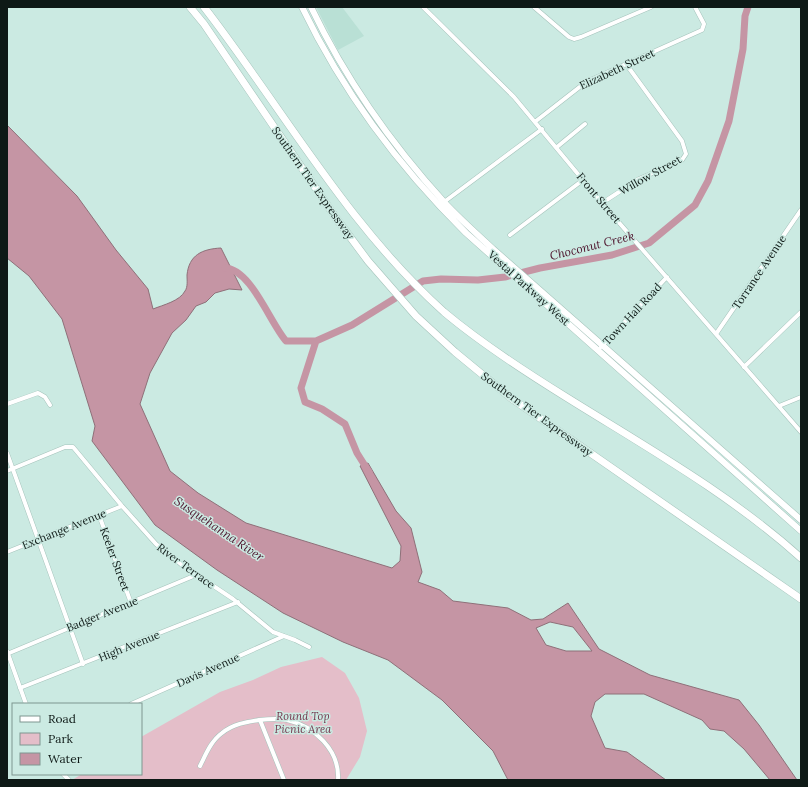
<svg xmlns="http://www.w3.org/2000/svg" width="808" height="787" viewBox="0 0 808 787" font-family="Lora,serif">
<rect width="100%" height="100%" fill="#cbeae2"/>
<!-- built -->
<path fill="#b9e0d5" d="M 316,7 L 342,7 L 364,36 L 338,50 Z"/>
<!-- green -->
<path fill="#e4bec9" d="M 322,657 L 345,673 L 359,698 L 367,731 L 360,757 L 346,780 L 72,780 L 82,774 L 141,774 L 141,737 L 220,692 L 253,680 L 281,667 Z"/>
<!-- water -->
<path fill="#c595a4" stroke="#8e7079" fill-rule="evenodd" d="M 7,125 L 77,196 L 116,250 L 148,289 L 153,309 C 163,305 180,301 185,291 C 188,287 187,280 187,275 C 189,255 202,249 221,248 L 242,290 L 229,289 L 215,293 L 206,302 L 196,306 L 186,320 L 172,333 L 150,373 L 140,404 L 170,471 L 198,493 L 246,523 L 392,568 L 400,561 L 401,546 L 360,466 L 368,463 L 396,511 L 411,528 L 422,572 L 418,582 L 440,590 L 453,601 L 508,608 L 531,620 L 543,619 L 568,603 L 599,649 L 650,675 L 739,700 L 759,725 L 797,780 L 770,780 L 744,749 L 724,731 L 710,729 L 702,720 L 644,694 L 605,694 L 595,702 L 591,716 L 605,748 L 627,752 L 666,780 L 508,780 L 493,751 L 442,700 L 388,660 L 343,642 L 283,613 L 217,570 L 155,525 L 92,441 L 95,426 L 62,319 L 29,276 L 7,258 ZM 550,622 L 573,627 L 592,651 L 566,651 L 546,645 L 536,628 Z"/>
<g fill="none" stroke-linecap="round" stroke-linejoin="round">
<!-- stream -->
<path stroke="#8e7079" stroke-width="1" d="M 7,51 L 7,55"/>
<!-- river -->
<path stroke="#c595a4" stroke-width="7" d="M 225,268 C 251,269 270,323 286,341 L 316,341
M 369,472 L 357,453 L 345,424 L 322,409 L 305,402 L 301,388 L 316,341 L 352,325 L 423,281 L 441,279 L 478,280 L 505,277 L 540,268 L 612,255 L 649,243 L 695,205 L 708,181 L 729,121 L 743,49 L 745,16 L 748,7"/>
<!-- street casing -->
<g stroke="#a5c3bb" stroke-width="5">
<path id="street" d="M 423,7 L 514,97 L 602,203 L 801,432
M 534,7 L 569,37 L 574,39 L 581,37 L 651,7
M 536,121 L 586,82 L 702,30 L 704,24 L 695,7
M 557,147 L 585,124
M 444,202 L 542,129
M 602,203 L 639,179 L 682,160 L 686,154 L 682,141 L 626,64
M 510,235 L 583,180
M 716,334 L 801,210
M 601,347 L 667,277
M 744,367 L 801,312
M 7,404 L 38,393 L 45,397 L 50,405
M 779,406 L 801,397
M 7,453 L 83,664
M 7,471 L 65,447 L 73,447 L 122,506 L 156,544 L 182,565 L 233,599 L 273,632 L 295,640 L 309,647
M 99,515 L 131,603
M 7,552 L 122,506
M 7,651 L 26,704
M 7,654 L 196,575
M 20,688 L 238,602
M 131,704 L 284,636
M 260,720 L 284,780
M 200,766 C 206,754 211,741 222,733 C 233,724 246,722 259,720 C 268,719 278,718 287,720 C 314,726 340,750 338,780
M 63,774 L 69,780"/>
</g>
<!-- primary casing -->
<g stroke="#a5c3bb" stroke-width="7">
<path id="primary" d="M 302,7 C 343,92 399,167 466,233 L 801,531
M 311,7 C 345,78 392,145 445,203 C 460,219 477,234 493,249 L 801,520"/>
</g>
<!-- highway casing -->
<g stroke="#a5c3bb" stroke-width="8">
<path id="highway" d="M 190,7 L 204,24 L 336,218 L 368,261 L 416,316 L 455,352 L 511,398 L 801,599
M 204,7 C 283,109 347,225 444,312 C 482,344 524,371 566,397 C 646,447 730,494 801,558"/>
</g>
<!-- street -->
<use href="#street" stroke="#fff" stroke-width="4"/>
<!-- primary -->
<use href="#primary" stroke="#fff" stroke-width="6"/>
<!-- highway -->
<use href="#highway" stroke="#fff" stroke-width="7"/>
</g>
<g text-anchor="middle" stroke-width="3" stroke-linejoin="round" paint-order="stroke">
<!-- street labels -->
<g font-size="11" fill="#0e1916" stroke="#cbeae2">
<text transform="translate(617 69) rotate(-25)" y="4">Elizabeth Street</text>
<text transform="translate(650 175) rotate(-29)" y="4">Willow Street</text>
<text transform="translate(313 183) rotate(55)" y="4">Southern Tier Expressway</text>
<text transform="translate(599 198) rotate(50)" y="4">Front Street</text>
<text transform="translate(759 272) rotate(-56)" y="4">Torrance Avenue</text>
<text transform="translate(529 288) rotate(42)" y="4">Vestal Parkway West</text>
<text transform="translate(632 314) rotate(-47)" y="4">Town Hall Road</text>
<text transform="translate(537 414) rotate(36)" y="4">Southern Tier Expressway</text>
<text transform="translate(64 529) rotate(-22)" y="4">Exchange Avenue</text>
<text transform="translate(115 559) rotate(70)" y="4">Keeler Street</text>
<text transform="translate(186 566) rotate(36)" y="4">River Terrace</text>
<text transform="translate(102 614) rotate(-22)" y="4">Badger Avenue</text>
<text transform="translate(129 646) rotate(-22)" y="4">High Avenue</text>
<text transform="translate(208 670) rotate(-24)" y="4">Davis Avenue</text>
</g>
<!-- park labels -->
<g font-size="11" font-style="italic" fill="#75374e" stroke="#cbeae2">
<text x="303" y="720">Round Top<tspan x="303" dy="13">Picnic Area</tspan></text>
</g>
<!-- water labels -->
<g font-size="12" font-style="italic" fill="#4d132c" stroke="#cbeae2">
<text transform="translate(592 246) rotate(-14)" y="4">Choconut Creek</text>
<text transform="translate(219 529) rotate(34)" y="4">Susquehanna River</text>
</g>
</g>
<!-- border -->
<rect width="808" height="787" fill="none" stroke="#0e1916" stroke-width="16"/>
<!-- legend -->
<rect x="12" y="703" width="130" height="72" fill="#cbeae2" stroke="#7f9690"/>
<rect x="20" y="716" width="20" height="6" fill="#ffffff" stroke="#7f9690"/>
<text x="48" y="723" font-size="12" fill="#0e1916">Road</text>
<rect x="20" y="733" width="20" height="12" fill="#e4bec9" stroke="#7f9690"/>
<text x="48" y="743" font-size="12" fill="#0e1916">Park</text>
<rect x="20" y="753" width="20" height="12" fill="#c595a4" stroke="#7f9690"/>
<text x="48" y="763" font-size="12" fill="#0e1916">Water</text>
</svg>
